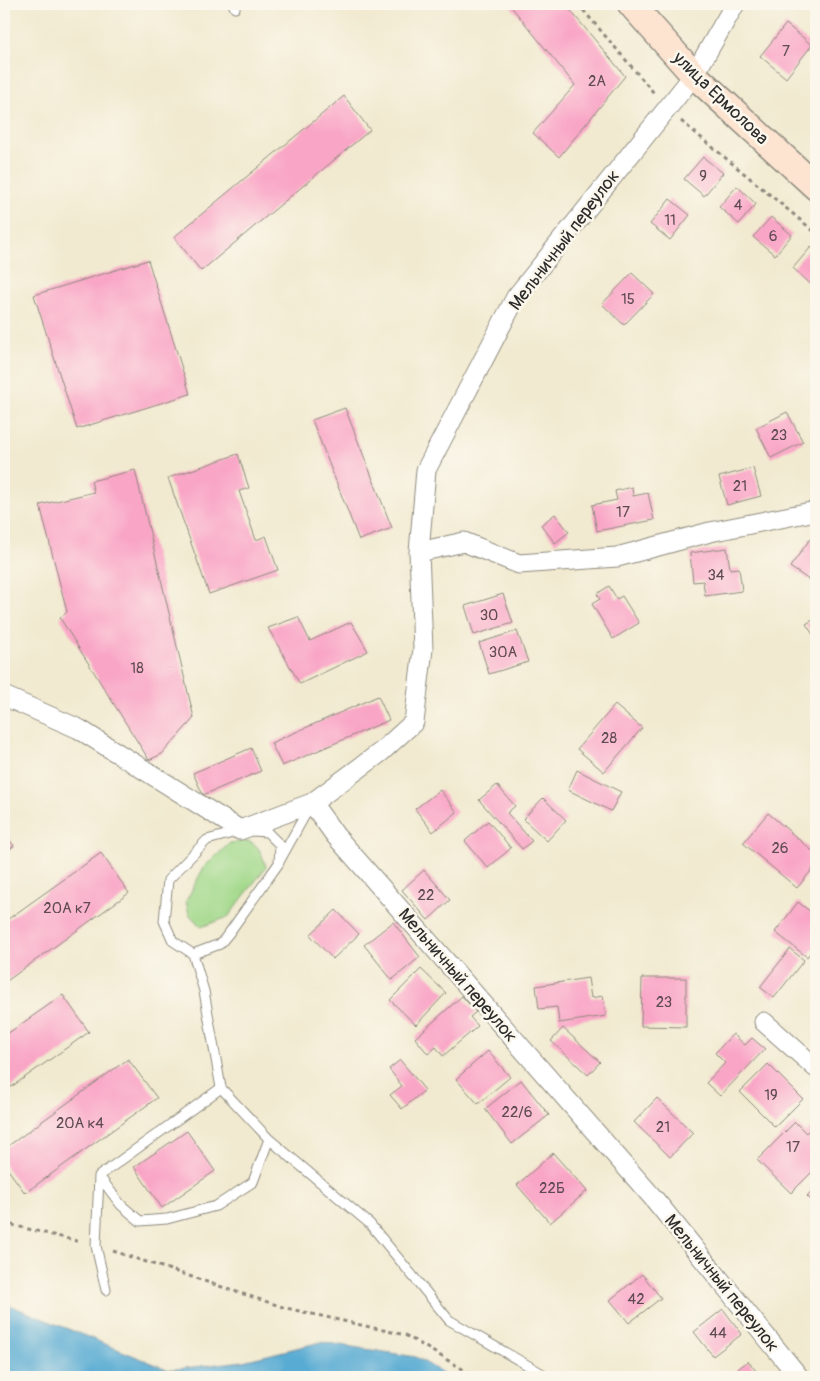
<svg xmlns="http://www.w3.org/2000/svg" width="820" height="1381" viewBox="0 0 820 1381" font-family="Pangolin,sans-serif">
<rect width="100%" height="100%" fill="#fbf7ec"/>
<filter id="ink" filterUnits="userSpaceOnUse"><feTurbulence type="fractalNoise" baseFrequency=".02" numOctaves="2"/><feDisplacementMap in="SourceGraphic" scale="10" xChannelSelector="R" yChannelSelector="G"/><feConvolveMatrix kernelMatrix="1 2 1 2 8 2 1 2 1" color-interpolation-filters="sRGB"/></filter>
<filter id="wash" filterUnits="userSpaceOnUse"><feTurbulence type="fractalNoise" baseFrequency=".0096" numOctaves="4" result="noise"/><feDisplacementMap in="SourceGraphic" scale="20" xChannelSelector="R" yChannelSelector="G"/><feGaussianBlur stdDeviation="1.12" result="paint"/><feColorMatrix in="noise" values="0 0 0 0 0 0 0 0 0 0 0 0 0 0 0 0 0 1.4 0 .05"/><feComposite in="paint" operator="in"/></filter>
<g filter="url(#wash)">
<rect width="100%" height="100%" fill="#f1ead0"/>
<!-- green -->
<path fill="#a0d889" stroke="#66825a" d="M 248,841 C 260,845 262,855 266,867 L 228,917 L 201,927 L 189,914 L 186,901 L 204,867 L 230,843 Z"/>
<!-- water -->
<path fill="#58abd3" stroke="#426b7f" d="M 4,1303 L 169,1370 L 243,1361 L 321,1342 L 416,1357 L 449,1377 L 4,1377 Z"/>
<g id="blocks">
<!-- building -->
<path fill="#f9a6c6" d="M 509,4 L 565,4 L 625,76 L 559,157 L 533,133 L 575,85 Z
M 786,24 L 812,45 L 786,78 L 760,56 Z
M 344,96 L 370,130 L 201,271 L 174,237 Z
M 703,157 L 723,173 L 704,196 L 684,179 Z
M 737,186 L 756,204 L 739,224 L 719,207 Z
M 670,199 L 690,215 L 670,240 L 650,224 Z
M 771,217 L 792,235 L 775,255 L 753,237 Z
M 811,247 L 816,252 L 816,289 L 793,268 Z
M 148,260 L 190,394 L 77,429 L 34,295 Z
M 632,273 L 654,294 L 624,325 L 602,304 Z
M 345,408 L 392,528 L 359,540 L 312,420 Z
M 787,412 L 803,442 L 771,458 L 756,428 Z
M 238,454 L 249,488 L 239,491 L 256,540 L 266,536 L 278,570 L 209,594 L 168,478 Z
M 753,468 L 761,496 L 727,505 L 719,477 Z
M 135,470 L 194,718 L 162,754 L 149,760 L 60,618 L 67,612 L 40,505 L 94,492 L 91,481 Z
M 632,487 L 633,496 L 648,493 L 654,520 L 597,531 L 592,505 L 617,500 L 615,491 Z
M 555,514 L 569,532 L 555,543 L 541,525 Z
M 810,539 L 816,543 L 816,570 L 809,580 L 790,567 Z
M 727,548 L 730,569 L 739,568 L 742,591 L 705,596 L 703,581 L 693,582 L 690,553 Z
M 609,586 L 617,599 L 622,596 L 639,623 L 613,639 L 592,604 L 600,599 L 597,594 Z
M 503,594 L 513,623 L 474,635 L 465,606 Z
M 298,617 L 310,641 L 351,622 L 368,651 L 300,684 L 268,628 Z
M 816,618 L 816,639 L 806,624 Z
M 517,631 L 528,662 L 489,674 L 479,643 Z
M 378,696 L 389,720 L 282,766 L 271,743 Z
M 615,705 L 642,728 L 604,772 L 577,749 Z
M 251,748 L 261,771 L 203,795 L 193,773 Z
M 577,770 L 621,792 L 611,811 L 568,790 Z
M 497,785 L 515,806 L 507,813 L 532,841 L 522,849 L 479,800 Z
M 440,790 L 457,812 L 433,832 L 415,809 Z
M 543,798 L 566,820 L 547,841 L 523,819 Z
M 768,813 L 816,854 L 816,865 L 797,888 L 743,843 Z
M 488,821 L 511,848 L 488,868 L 465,841 Z
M 4,832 L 14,846 L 4,853 Z
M 101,853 L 129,893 L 4,983 L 4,922 Z
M 424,870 L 450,900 L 428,920 L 402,890 Z
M 798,902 L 816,916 L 816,945 L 807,957 L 775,932 Z
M 336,910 L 359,934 L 333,959 L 310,935 Z
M 393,922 L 420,957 L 392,980 L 364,945 Z
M 790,949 L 804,960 L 774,998 L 760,987 Z
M 421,969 L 446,993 L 416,1025 L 390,1000 Z
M 588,978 L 591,998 L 603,996 L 606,1016 L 559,1023 L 557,1007 L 539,1009 L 536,986 Z
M 642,978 L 686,978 L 686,1027 L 641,1026 Z
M 63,995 L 89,1032 L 4,1092 L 4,1036 Z
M 462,996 L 476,1012 L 470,1017 L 478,1026 L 443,1056 L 436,1047 L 428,1054 L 415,1038 Z
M 563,1028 L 600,1062 L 588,1075 L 551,1041 Z
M 733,1034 L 745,1045 L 752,1038 L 765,1049 L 720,1096 L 706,1083 L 725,1063 L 715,1053 Z
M 488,1051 L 510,1077 L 478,1104 L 456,1079 Z
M 128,1059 L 157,1098 L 25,1193 L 4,1164 L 4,1149 Z
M 400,1060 L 425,1090 L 402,1109 L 390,1095 L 402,1086 L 389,1069 Z
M 768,1064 L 803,1099 L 775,1127 L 740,1092 Z
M 521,1080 L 549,1115 L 512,1144 L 485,1109 Z
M 657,1098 L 693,1133 L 670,1157 L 634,1122 Z
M 795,1122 L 806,1133 L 812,1127 L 816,1131 L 816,1168 L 791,1193 L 757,1160 Z
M 187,1131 L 215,1171 L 162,1208 L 134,1167 Z
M 553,1153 L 587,1191 L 550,1223 L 517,1185 Z
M 816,1186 L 816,1205 L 807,1196 Z
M 642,1274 L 661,1298 L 629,1323 L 610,1300 Z
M 723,1309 L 742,1334 L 713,1356 L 694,1332 Z
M 748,1361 L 761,1377 L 764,1374 L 766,1377 L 728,1377 Z"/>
</g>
</g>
<g filter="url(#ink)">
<use href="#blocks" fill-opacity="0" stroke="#8e8a7e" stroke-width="1"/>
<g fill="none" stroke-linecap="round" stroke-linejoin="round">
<!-- lane casing -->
<g stroke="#8e8a7e" stroke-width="11">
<path id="lane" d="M 233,4 L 235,8
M 253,831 L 267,832 L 280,845 L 279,863 L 229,933 L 220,944 L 193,954 L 204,991 L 221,1088 L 269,1139 L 370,1224 L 449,1320 L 541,1373 L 543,1377
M 280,860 L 310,806
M 193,954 L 173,941 L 164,921 L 168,880 L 207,840 L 240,831
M 99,1176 L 121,1205 L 140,1221 L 167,1219 L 216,1206 L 253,1182 L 269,1139
M 106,1290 L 96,1246 L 99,1176 L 221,1088"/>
</g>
<!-- street casing -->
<g stroke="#8e8a7e" stroke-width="21">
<path id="street" d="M 735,4 L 694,75 L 516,297 L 426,470 L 419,552 L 423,649 L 414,722 L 381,752 L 312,803 L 335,835 L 655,1200 L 799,1377
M 419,552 L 464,542 L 519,564 L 617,557 L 710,532 L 816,511
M 4,696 L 79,729 L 240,830 L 312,803
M 764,1022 L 816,1068"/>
</g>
<!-- secondary casing -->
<g stroke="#8e8a7e" stroke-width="29">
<path id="secondary" d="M 631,4 L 694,75 L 816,187"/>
</g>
<!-- path -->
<path stroke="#8e8a7e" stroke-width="3" stroke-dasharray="4 4" stroke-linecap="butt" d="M 578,4 L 654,93
M 681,121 L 816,233
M 4,1223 L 81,1242
M 113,1251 L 286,1308 L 405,1335 L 476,1377"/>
<!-- lane -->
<use href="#lane" stroke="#fff" stroke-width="9"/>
<!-- street -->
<use href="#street" stroke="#fff" stroke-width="19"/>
<!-- secondary -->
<use href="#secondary" stroke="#fde4d1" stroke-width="26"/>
</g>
</g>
<g text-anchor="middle" stroke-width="5" stroke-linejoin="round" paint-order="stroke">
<!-- number labels -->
<g font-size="15" fill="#5e4a52">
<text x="786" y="56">7</text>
<text x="597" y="86">2А</text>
<text x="703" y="181">9</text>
<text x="738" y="210">4</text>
<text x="670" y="225">11</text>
<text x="773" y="241">6</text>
<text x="628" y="304">15</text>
<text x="779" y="440">23</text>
<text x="740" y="491">21</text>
<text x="623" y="517">17</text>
<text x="716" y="580">34</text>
<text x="489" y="620">30</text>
<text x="503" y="657">30А</text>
<text x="137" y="673">18</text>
<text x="609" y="743">28</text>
<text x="780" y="853">26</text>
<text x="426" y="900">22</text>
<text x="67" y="913">20А к7</text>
<text x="664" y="1007">23</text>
<text x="771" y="1100">19</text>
<text x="517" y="1117">22/6</text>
<text x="80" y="1128">20А к4</text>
<text x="663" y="1132">21</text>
<text x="793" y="1152">17</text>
<text x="552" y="1193">22Б</text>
<text x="636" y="1304">42</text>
<text x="718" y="1338">44</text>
</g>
<!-- street labels -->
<g font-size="18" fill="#2b2b2b" stroke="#fbf7ec">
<text transform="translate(721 98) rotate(44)" y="6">улица Ермолова</text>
<text transform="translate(564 240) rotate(-53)" y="6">Мельничный переулок</text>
<text transform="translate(458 975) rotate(49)" y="6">Мельничный переулок</text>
<text transform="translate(722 1283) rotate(51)" y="6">Мельничный переулок</text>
</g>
</g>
<!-- margin -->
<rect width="820" height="1381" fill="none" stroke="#fbf7ec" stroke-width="20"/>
</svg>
